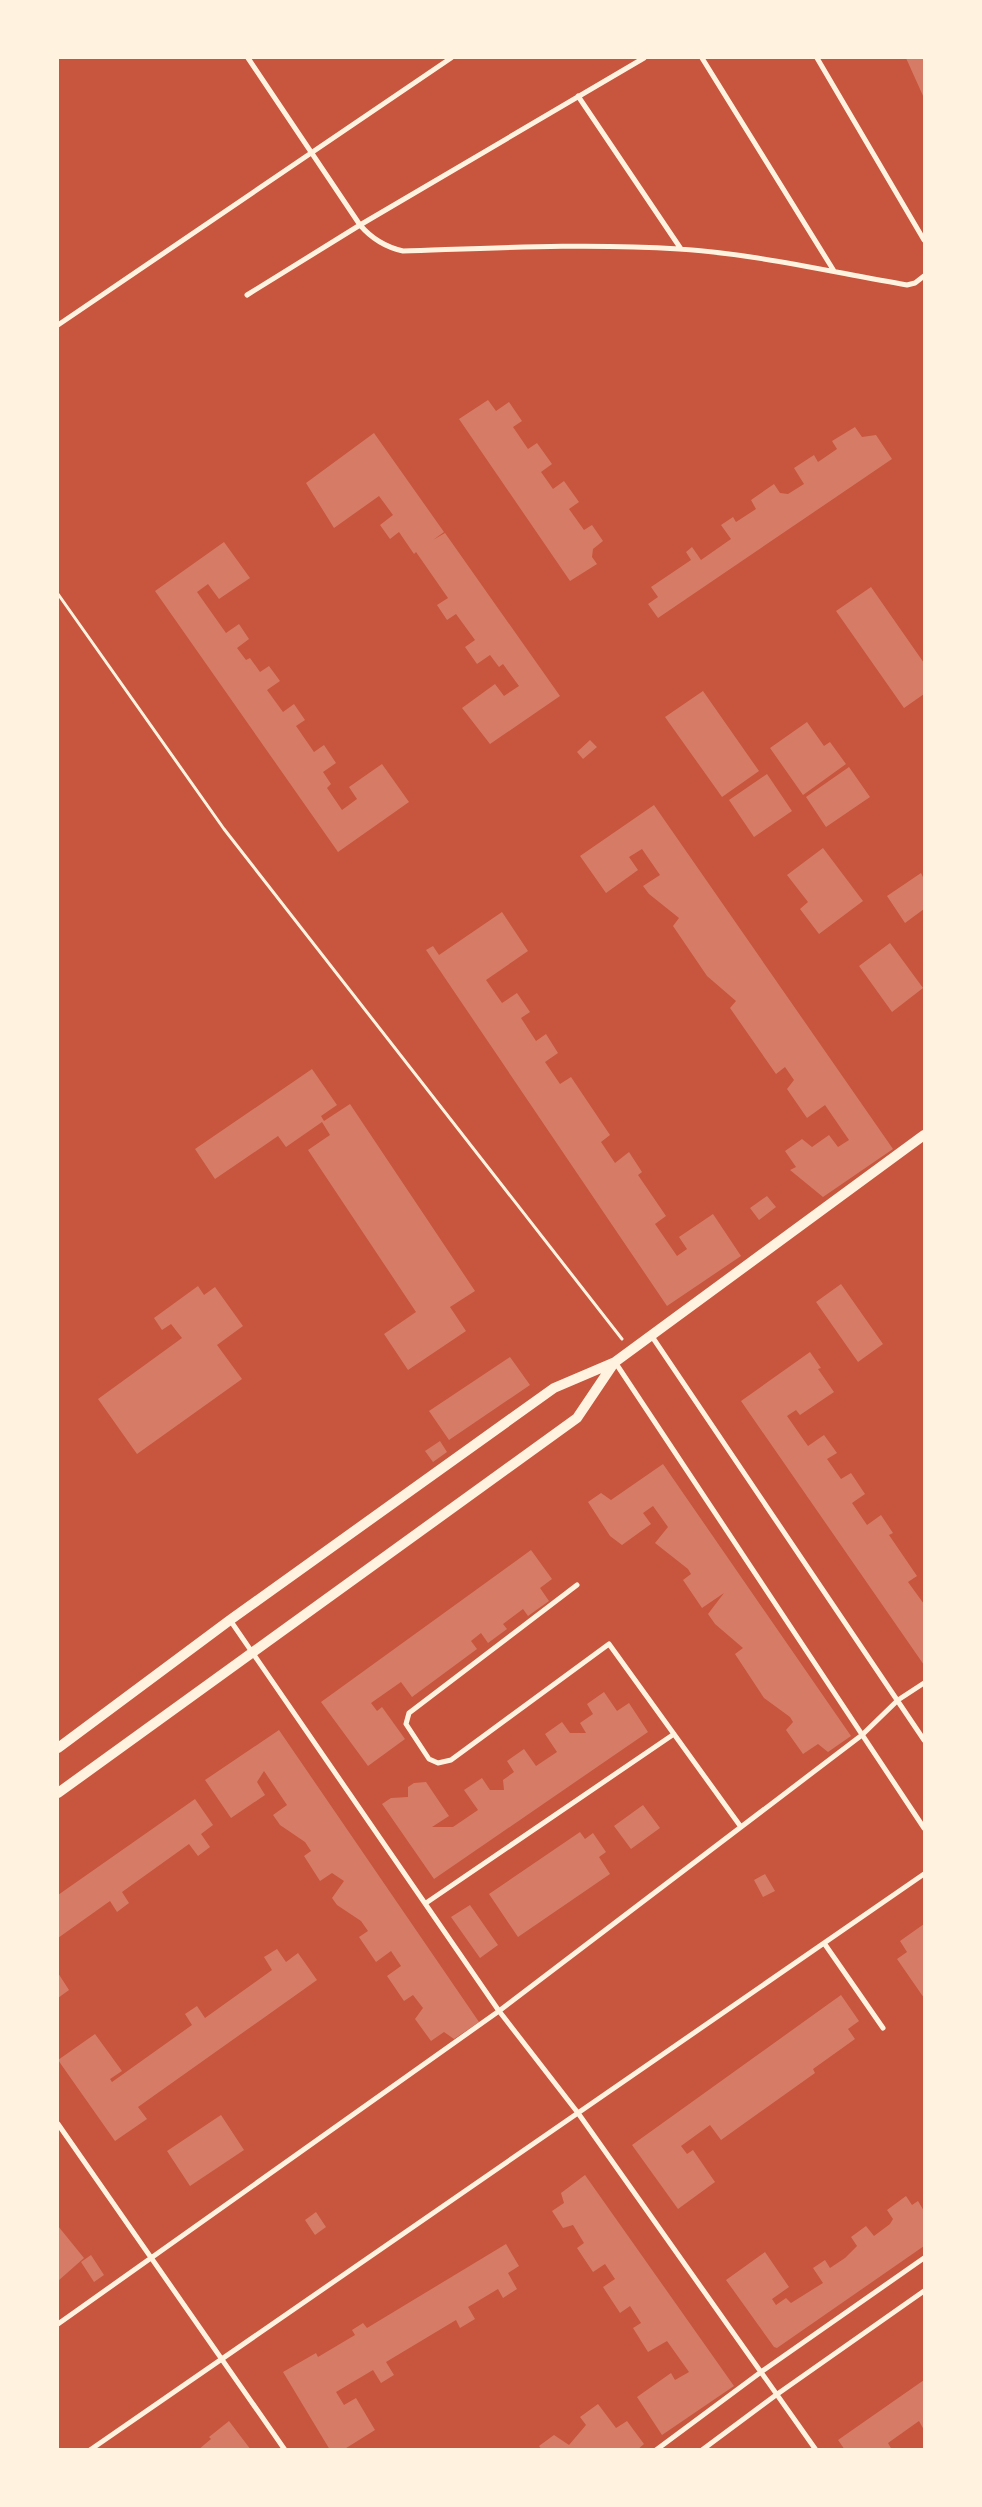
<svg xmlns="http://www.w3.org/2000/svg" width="982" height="2507" viewBox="0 0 982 2507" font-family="Overpass,sans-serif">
<rect width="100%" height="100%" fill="#c8553d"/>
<!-- building -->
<path fill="#d67c66" d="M 906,58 L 924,58 L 924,98 Z
M 488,400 L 496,411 L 509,402 L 522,421 L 513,427 L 528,449 L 537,443 L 552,464 L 541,472 L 553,489 L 564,481 L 579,502 L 569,509 L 584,530 L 592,525 L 603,541 L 593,549 L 592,557 L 597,564 L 570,581 L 459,419 Z
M 855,427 L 862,437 L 876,435 L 892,459 L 658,618 L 648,604 L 658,597 L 651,587 L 691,560 L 686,552 L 692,547 L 701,560 L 731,539 L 721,525 L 733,517 L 736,522 L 756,509 L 751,500 L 774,484 L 780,493 L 788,494 L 804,484 L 794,468 L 814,455 L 818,462 L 837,449 L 832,441 Z
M 374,433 L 444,532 L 433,540 L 445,533 L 560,696 L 490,744 L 462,708 L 495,684 L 504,696 L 519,686 L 503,664 L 499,667 L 490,655 L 477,664 L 465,647 L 475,640 L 456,614 L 447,620 L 437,605 L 448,598 L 416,552 L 414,554 L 399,532 L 390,539 L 380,525 L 393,515 L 379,496 L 334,528 L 306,483 Z
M 224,542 L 250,578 L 219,599 L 208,584 L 197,592 L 226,633 L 239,624 L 249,639 L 237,648 L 246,660 L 250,658 L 260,672 L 269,666 L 280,681 L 267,690 L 283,712 L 294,704 L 305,720 L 296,726 L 314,752 L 324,745 L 336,763 L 323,772 L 331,784 L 327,788 L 342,810 L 357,799 L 349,787 L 382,764 L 409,802 L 338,852 L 155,591 Z
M 871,587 L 924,663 L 924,694 L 904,708 L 836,611 Z
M 703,691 L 759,771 L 722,797 L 665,717 Z
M 807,722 L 824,746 L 830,742 L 846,764 L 803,795 L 770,748 Z
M 590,740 L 597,747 L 583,759 L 577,752 Z
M 849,767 L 870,797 L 826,827 L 806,797 Z
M 767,774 L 792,811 L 754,837 L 729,800 Z
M 654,805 L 893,1149 L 823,1197 L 790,1170 L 796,1167 L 785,1151 L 802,1139 L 812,1147 L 829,1135 L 838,1147 L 849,1140 L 825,1105 L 807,1118 L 787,1089 L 794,1080 L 785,1067 L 776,1074 L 730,1008 L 736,1001 L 707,976 L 673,926 L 679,918 L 649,894 L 643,886 L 660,875 L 642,849 L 629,857 L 638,870 L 606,893 L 580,856 Z
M 823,848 L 863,901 L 819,934 L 800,909 L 808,902 L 787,875 Z
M 921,873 L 924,879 L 924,909 L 905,923 L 887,896 Z
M 502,912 L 528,951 L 486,980 L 502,1003 L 517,993 L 530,1012 L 521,1018 L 536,1041 L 546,1034 L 558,1053 L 545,1062 L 560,1084 L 571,1077 L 610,1135 L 601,1142 L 615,1163 L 629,1152 L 642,1172 L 638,1175 L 666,1216 L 655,1224 L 677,1256 L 687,1249 L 679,1237 L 713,1214 L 741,1256 L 667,1306 L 426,950 L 433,946 L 439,955 Z
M 890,943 L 923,988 L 892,1012 L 859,966 Z
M 312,1069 L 337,1105 L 321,1116 L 324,1121 L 350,1104 L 475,1291 L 450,1307 L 466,1331 L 408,1370 L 384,1334 L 416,1312 L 308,1150 L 330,1135 L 322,1122 L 286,1147 L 278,1136 L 215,1179 L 195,1149 Z
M 767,1196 L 776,1207 L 759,1220 L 750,1208 Z
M 841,1284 L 883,1344 L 858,1362 L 816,1302 Z
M 198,1286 L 204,1295 L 215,1287 L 243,1326 L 217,1345 L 242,1379 L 137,1454 L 98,1399 L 182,1338 L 171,1324 L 162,1330 L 154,1318 Z
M 810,1352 L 821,1368 L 818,1369 L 834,1392 L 800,1415 L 796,1410 L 787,1416 L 808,1446 L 824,1435 L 837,1453 L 827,1459 L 841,1479 L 851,1473 L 865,1494 L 852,1503 L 867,1525 L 881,1515 L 893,1533 L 889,1535 L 917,1576 L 908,1582 L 924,1604 L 924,1665 L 741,1401 Z
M 510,1357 L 530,1385 L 449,1440 L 429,1411 Z
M 440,1441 L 447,1452 L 433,1462 L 425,1451 Z
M 663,1464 L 851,1736 L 828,1752 L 818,1744 L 803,1754 L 786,1730 L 793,1722 L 790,1717 L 764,1698 L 735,1654 L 743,1648 L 715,1624 L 708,1614 L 724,1593 L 702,1608 L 683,1580 L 691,1574 L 688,1569 L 655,1543 L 668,1527 L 653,1506 L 643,1513 L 651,1524 L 622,1545 L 610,1536 L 588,1502 L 601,1493 L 611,1500 Z
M 531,1550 L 552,1579 L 540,1588 L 549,1601 L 528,1616 L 523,1609 L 503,1624 L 507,1629 L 488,1643 L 481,1633 L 471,1641 L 477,1649 L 412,1697 L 401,1682 L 371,1703 L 377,1711 L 382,1707 L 405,1739 L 368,1766 L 321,1702 Z
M 604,1692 L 617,1711 L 629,1703 L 648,1732 L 434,1879 L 382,1804 L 391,1798 L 408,1797 L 408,1787 L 414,1783 L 426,1782 L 449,1816 L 432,1827 L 453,1827 L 478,1810 L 464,1790 L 482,1778 L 490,1790 L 504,1790 L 503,1780 L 514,1772 L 507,1761 L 524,1749 L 536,1766 L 557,1752 L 545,1734 L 562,1722 L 570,1733 L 586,1733 L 580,1723 L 593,1714 L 587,1704 Z
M 279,1730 L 479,2022 L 454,2039 L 444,2032 L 431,2041 L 415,2019 L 423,2008 L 413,1995 L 404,2001 L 387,1976 L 401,1966 L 391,1951 L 376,1962 L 359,1937 L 368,1931 L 361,1921 L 337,1905 L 332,1898 L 344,1881 L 332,1873 L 320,1881 L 304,1856 L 311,1851 L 305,1842 L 280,1825 L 273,1815 L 287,1805 L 264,1771 L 257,1782 L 265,1795 L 231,1818 L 205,1780 Z
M 195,1799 L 213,1825 L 201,1834 L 210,1847 L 198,1856 L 189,1844 L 122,1892 L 129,1903 L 117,1912 L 110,1901 L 58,1938 L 58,1895 Z
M 643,1805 L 660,1828 L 631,1849 L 614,1826 Z
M 580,1832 L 585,1839 L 593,1833 L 606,1852 L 599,1857 L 610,1874 L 518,1937 L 489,1894 Z
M 765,1874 L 775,1891 L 763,1897 L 754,1880 Z
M 470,1905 L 498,1945 L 480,1958 L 451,1917 Z
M 924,1924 L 924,1998 L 897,1959 L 907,1952 L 900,1941 Z
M 277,1949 L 286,1962 L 298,1953 L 317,1980 L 138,2107 L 147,2119 L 115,2141 L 58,2060 L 95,2034 L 122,2071 L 110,2079 L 112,2082 L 192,2025 L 185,2014 L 197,2006 L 205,2018 L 272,1970 L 264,1957 Z
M 58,1973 L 69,1990 L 58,1998 Z
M 841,1995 L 859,2021 L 848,2029 L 855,2039 L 813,2069 L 815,2073 L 721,2140 L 710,2125 L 681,2146 L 687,2154 L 693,2150 L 715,2182 L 678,2209 L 632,2145 Z
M 221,2115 L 244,2150 L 190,2186 L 167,2151 Z
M 585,2175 L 734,2386 L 662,2435 L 637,2397 L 671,2373 L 675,2380 L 689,2372 L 667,2341 L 648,2352 L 633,2328 L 641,2323 L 630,2306 L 620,2313 L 603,2287 L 615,2279 L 605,2264 L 593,2272 L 577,2248 L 584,2243 L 573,2225 L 563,2228 L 552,2211 L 564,2203 L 561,2193 Z
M 906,2196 L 912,2205 L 918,2201 L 924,2211 L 924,2246 L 777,2348 L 774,2347 L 726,2280 L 765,2252 L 789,2287 L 772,2299 L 776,2305 L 786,2298 L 791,2303 L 823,2283 L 813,2268 L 825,2260 L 830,2268 L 845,2258 L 857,2246 L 851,2237 L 866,2226 L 874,2236 L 890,2224 L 893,2219 L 887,2210 Z
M 316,2212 L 326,2227 L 315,2235 L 305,2220 Z
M 58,2226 L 84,2258 L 58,2281 Z
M 506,2244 L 519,2266 L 508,2273 L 517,2289 L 503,2298 L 498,2289 L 468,2307 L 475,2319 L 460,2328 L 456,2320 L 386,2362 L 394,2375 L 381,2383 L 373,2370 L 336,2392 L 344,2405 L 356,2398 L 375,2430 L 343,2450 L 330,2450 L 283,2372 L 316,2353 L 318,2357 L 355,2335 L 352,2330 L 363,2323 L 367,2328 Z
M 91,2255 L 104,2275 L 94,2282 L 81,2262 Z
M 924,2380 L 924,2430 L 919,2421 L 888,2443 L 892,2450 L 845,2450 L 838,2440 Z
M 598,2404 L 616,2428 L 627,2421 L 644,2444 L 637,2450 L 542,2450 L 539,2446 L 554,2435 L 569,2445 L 586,2425 L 580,2417 Z
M 229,2421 L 251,2450 L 198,2450 L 211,2439 L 209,2437 Z"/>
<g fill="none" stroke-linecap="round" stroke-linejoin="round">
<!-- path -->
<path stroke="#fff3e0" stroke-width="3" d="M 58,594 L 224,829 L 622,1339"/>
<!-- minor -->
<path stroke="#fff3e0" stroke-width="5" d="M 248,58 L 360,225 C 372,239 385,247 403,251 C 495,248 587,243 679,249 C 756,254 831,272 907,285 L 915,283 L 924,276
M 702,58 L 834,271
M 817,58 L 924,240
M 578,96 L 681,249
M 247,295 L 360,225 L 644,58
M 58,325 L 451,58
M 651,1335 L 924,1740
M 615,1362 L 924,1828
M 577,1585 L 409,1713 L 406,1724 L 429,1759 L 438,1763 L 451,1760 L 609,1644 L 741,1827
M 230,1620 L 499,2011 L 578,2113 L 816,2450
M 426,1903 L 674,1734
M 824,1943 L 883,2028
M 58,2124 L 285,2450
M 58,2324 L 499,2011 L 862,1735 L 898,1700 L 924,1683
M 90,2450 L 924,1874
M 656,2450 L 761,2372 L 924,2258
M 702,2450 L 776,2395 L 924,2291"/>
<!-- secondary -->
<path stroke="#fff3e0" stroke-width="10" d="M 58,1748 L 230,1620 L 554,1388 L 615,1362 L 924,1135
M 58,1793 L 577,1418 L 614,1363"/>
</g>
<!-- border -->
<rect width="982" height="2507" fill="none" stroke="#fff3e0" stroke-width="118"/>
</svg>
